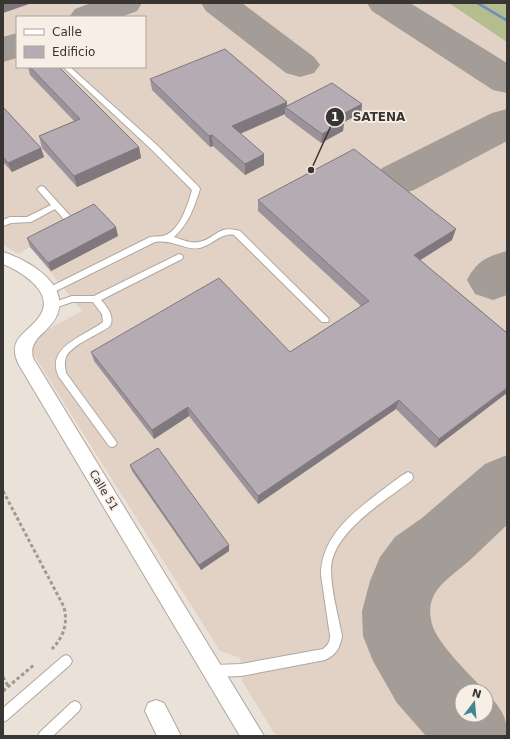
<svg xmlns="http://www.w3.org/2000/svg" width="510" height="739" viewBox="0 0 510 739" font-family="'DejaVu Sans',sans-serif">
<rect width="100%" height="100%" fill="#eae1d8"/>
<!-- built -->
<path fill="#e1d2c5" fill-rule="evenodd" d="M 3,3 L 507,3 L 507,736 L 276,736 L 242,681 L 240,658 L 220,651 L 32,352 L 33,343 L 43,332 L 82,311 L 30,247 L 18,254 L 3,245 ZM 17,17 L 145,17 L 145,67 L 17,67 ZM 462,691 L 486,691 L 486,715 L 462,715 Z"/>
<!-- green -->
<path fill="#b3bd8e" d="M 449,3 L 507,3 L 507,42 Z"/>
<g fill="none" stroke-linecap="round" stroke-linejoin="round">
<!-- stream -->
<path fill="#6b8ec2" fill-rule="evenodd" d="M 475,3 L 480,3 L 507,19 L 507,22 Z"/>
<!-- taxiway -->
<path fill="#a49c96" fill-rule="evenodd" d="M 91,3 L 142,3 L 137,11 L 121,17 L 69,17 L 75,9 Z
M 201,3 L 242,3 L 314,57 L 320,65 L 314,73 L 300,77 L 286,73 L 206,11 Z
M 367,3 L 410,3 L 507,63 L 507,93 L 493,90 L 372,11 Z
M 17,33 L 17,58 L 3,62 L 3,37 Z
M 507,109 L 507,141 L 414,190 L 398,195 L 382,190 L 375,179 L 382,168 L 492,113 Z
M 507,251 L 507,295 L 493,300 L 475,294 L 467,280 C 478,260 486,257 507,251 Z
M 507,455 L 507,525 C 494,537 482,549 469,561 C 449,579 423,591 432,624 C 436,642 471,676 485,691 L 462,691 L 462,715 L 486,715 L 486,692 C 500,708 507,714 507,736 L 426,736 L 397,703 L 373,661 L 363,636 L 362,611 L 370,581 L 380,557 L 395,537 L 422,518 L 485,464 Z"/>
<!-- lane casing -->
<g stroke="#b0a8a0" stroke-width="2">
<path id="lane" d="M 63,67 L 70,67 L 158,146 L 199,187 L 200,189 C 194,208 189,223 174,237 C 181,239 190,244 199,242 C 216,239 217,224 240,231 L 328,318 L 329,320 L 328,322 L 322,322 L 234,235 C 222,232 212,245 200,248 C 187,251 172,239 155,242 L 52,293 L 46,293 L 45,291 L 46,289 L 150,237 C 155,236 162,237 166,235 C 181,228 188,204 192,190 L 152,150 Z
M 41,186 L 44,187 L 73,219 L 74,221 L 73,223 L 67,223 L 55,209 L 31,222 L 11,223 L 3,226 L 3,220 L 10,217 L 27,217 L 51,205 L 37,189 Z
M 179,254 L 182,255 L 183,257 L 182,259 L 101,300 C 107,307 115,316 110,326 C 99,335 72,344 66,357 C 64,362 65,367 66,373 L 115,440 L 117,443 L 115,446 L 112,447 L 109,446 L 59,377 C 44,347 85,336 103,322 L 102,314 L 93,302 L 72,302 L 52,309 L 48,306 L 49,304 L 72,296 L 94,296 Z
M 408,472 L 412,474 L 413,477 L 412,480 C 385,501 332,532 331,569 C 331,591 338,614 342,636 C 340,648 336,655 325,660 L 241,676 L 214,677 L 210,675 L 208,671 L 210,667 L 214,665 L 241,664 L 323,649 C 328,645 330,642 330,636 L 321,575 C 321,535 356,510 385,488 C 392,483 400,476 408,472 Z
M 66,655 L 70,657 L 72,661 L 70,665 L 7,720 L 3,722 L 3,708 L 62,657 Z
M 75,701 L 79,703 L 81,707 L 79,711 L 53,736 L 38,736 L 40,732 L 71,703 Z"/>
</g>
<!-- street casing -->
<g stroke="#b0a8a0" stroke-width="2">
<path id="street" d="M 3,252 C 28,260 70,284 57,315 C 50,333 28,337 33,358 L 264,736 L 240,736 L 19,365 C 5,337 30,333 41,314 C 54,291 20,271 3,264 Z
M 156,700 L 164,703 L 181,736 L 157,736 L 145,711 L 148,703 Z"/>
</g>
<!-- path -->
<path stroke="#a19a94" stroke-width="3" stroke-dasharray="3.5 2.5" stroke-linecap="butt" d="M 3,491 L 64,607 C 68,624 64,636 52,649
M 3,677 L 8,686
M 3,691 L 35,664"/>
<!-- lane -->
<use href="#lane" fill="#fff" fill-rule="evenodd"/>
<!-- street -->
<use href="#street" fill="#fff" fill-rule="evenodd"/>
</g>
<!-- wall -->
<path fill="#9c939a" d="M 28,67 L 59,67 L 139,147 L 141,158 L 77,187 L 42,148 L 39,136 L 74,121 L 30,75 Z
M 150,79 L 287,102 L 287,106 L 362,104 L 361,113 L 344,122 L 343,131 L 321,143 L 285,116 L 285,114 L 240,134 L 264,165 L 245,175 L 213,146 L 210,147 L 152,90 Z
M 3,107 L 41,148 L 44,157 L 12,172 L 3,162 Z
M 258,200 L 452,240 L 420,260 L 507,333 L 435,448 L 396,409 L 258,504 L 189,416 L 154,439 L 94,361 L 91,352 L 290,352 L 361,306 L 258,211 Z
M 118,236 L 51,271 L 30,247 L 27,238 Z
M 130,465 L 229,545 L 229,551 L 201,570 L 132,471 Z"/>
<!-- shaded-wall -->
<path fill="#7f787d" d="M 3,3 L 32,3 L 3,13 Z
M 287,102 L 287,108 L 285,107 L 285,114 L 232,137 L 232,126 Z
M 362,104 L 361,113 L 344,122 L 343,131 L 321,143 L 322,134 L 337,117 Z
M 212,135 L 213,146 L 210,147 L 209,136 Z
M 139,147 L 141,158 L 77,187 L 74,176 Z
M 41,148 L 44,157 L 12,172 L 8,163 Z
M 264,154 L 264,165 L 245,175 L 245,164 Z
M 116,227 L 118,236 L 51,271 L 48,263 Z
M 456,229 L 452,240 L 411,266 L 414,255 Z
M 507,388 L 507,393 L 435,448 L 439,439 Z
M 399,400 L 396,409 L 258,504 L 258,496 Z
M 188,407 L 189,416 L 154,439 L 152,430 Z
M 229,545 L 229,551 L 201,570 L 199,565 Z"/>
<!-- building -->
<path fill="#b5abb3" stroke="#7f787d" d="M 225,49 L 287,102 L 232,126 L 264,154 L 245,164 L 212,135 L 209,136 L 150,79 Z
M 30,67 L 59,67 L 139,147 L 74,176 L 39,136 L 80,119 Z
M 332,83 L 362,104 L 337,117 L 344,122 L 322,134 L 285,107 Z
M 3,107 L 41,148 L 8,163 L 3,157 Z
M 354,149 L 456,229 L 414,255 L 507,333 L 507,388 L 439,439 L 399,400 L 258,496 L 188,407 L 152,430 L 91,352 L 219,278 L 290,352 L 369,301 L 258,200 Z
M 94,204 L 116,227 L 48,263 L 27,238 Z
M 158,448 L 229,545 L 199,565 L 130,465 Z"/>
<g text-anchor="middle" stroke-width="3.5" stroke-linejoin="round" paint-order="stroke">
<!-- street labels -->
<g font-size="11" fill="#393532" stroke="#f7eee6">
<text transform="translate(104 490) rotate(59)" y="4">Calle 51</text>
</g>
</g>
<!-- callouts -->
<path fill="none" stroke="#393532" stroke-width="1.5" d="M311 170L335 117"/>
<g fill="#393532" stroke="#f7eee6" stroke-width="1.5">
<circle cx="311" cy="170" r="4"/>
<circle cx="335" cy="117" r="10"/>
</g>
<g font-size="12" text-anchor="middle" font-weight="bold" fill="#fff">
<text x="335" y="121">1</text>
</g>
<g font-size="12" text-anchor="middle" font-weight="bold" fill="#393532" stroke="#f7eee6" stroke-width="3.5" stroke-linejoin="round" paint-order="stroke">
<text x="379" y="121">SATENA</text>
</g>
<!-- border -->
<rect width="510" height="739" fill="none" stroke="#393532" stroke-width="8"/>
<!-- legend -->
<rect x="16" y="16" width="130" height="52" fill="#f7eee6" stroke="#aba49e"/>
<rect x="24" y="29" width="20" height="6" fill="#ffffff" stroke="#aba49e"/>
<text x="52" y="36" font-size="12" fill="#393532">Calle</text>
<rect x="24" y="46" width="20" height="12" fill="#b5abb3" stroke="#aba49e"/>
<text x="52" y="56" font-size="12" fill="#393532">Edificio</text>
<!-- north arrow -->
<g transform="translate(474 703) rotate(16)"><circle r="19" fill="#f7eee6" stroke="#aba49e"/>
<path d="M0-3L7 15L0 10L-7 15Z" fill="#418693"/>
<text y="-6" font-size="11" font-weight="bold" text-anchor="middle" fill="#393532">N</text>
</g>
</svg>
